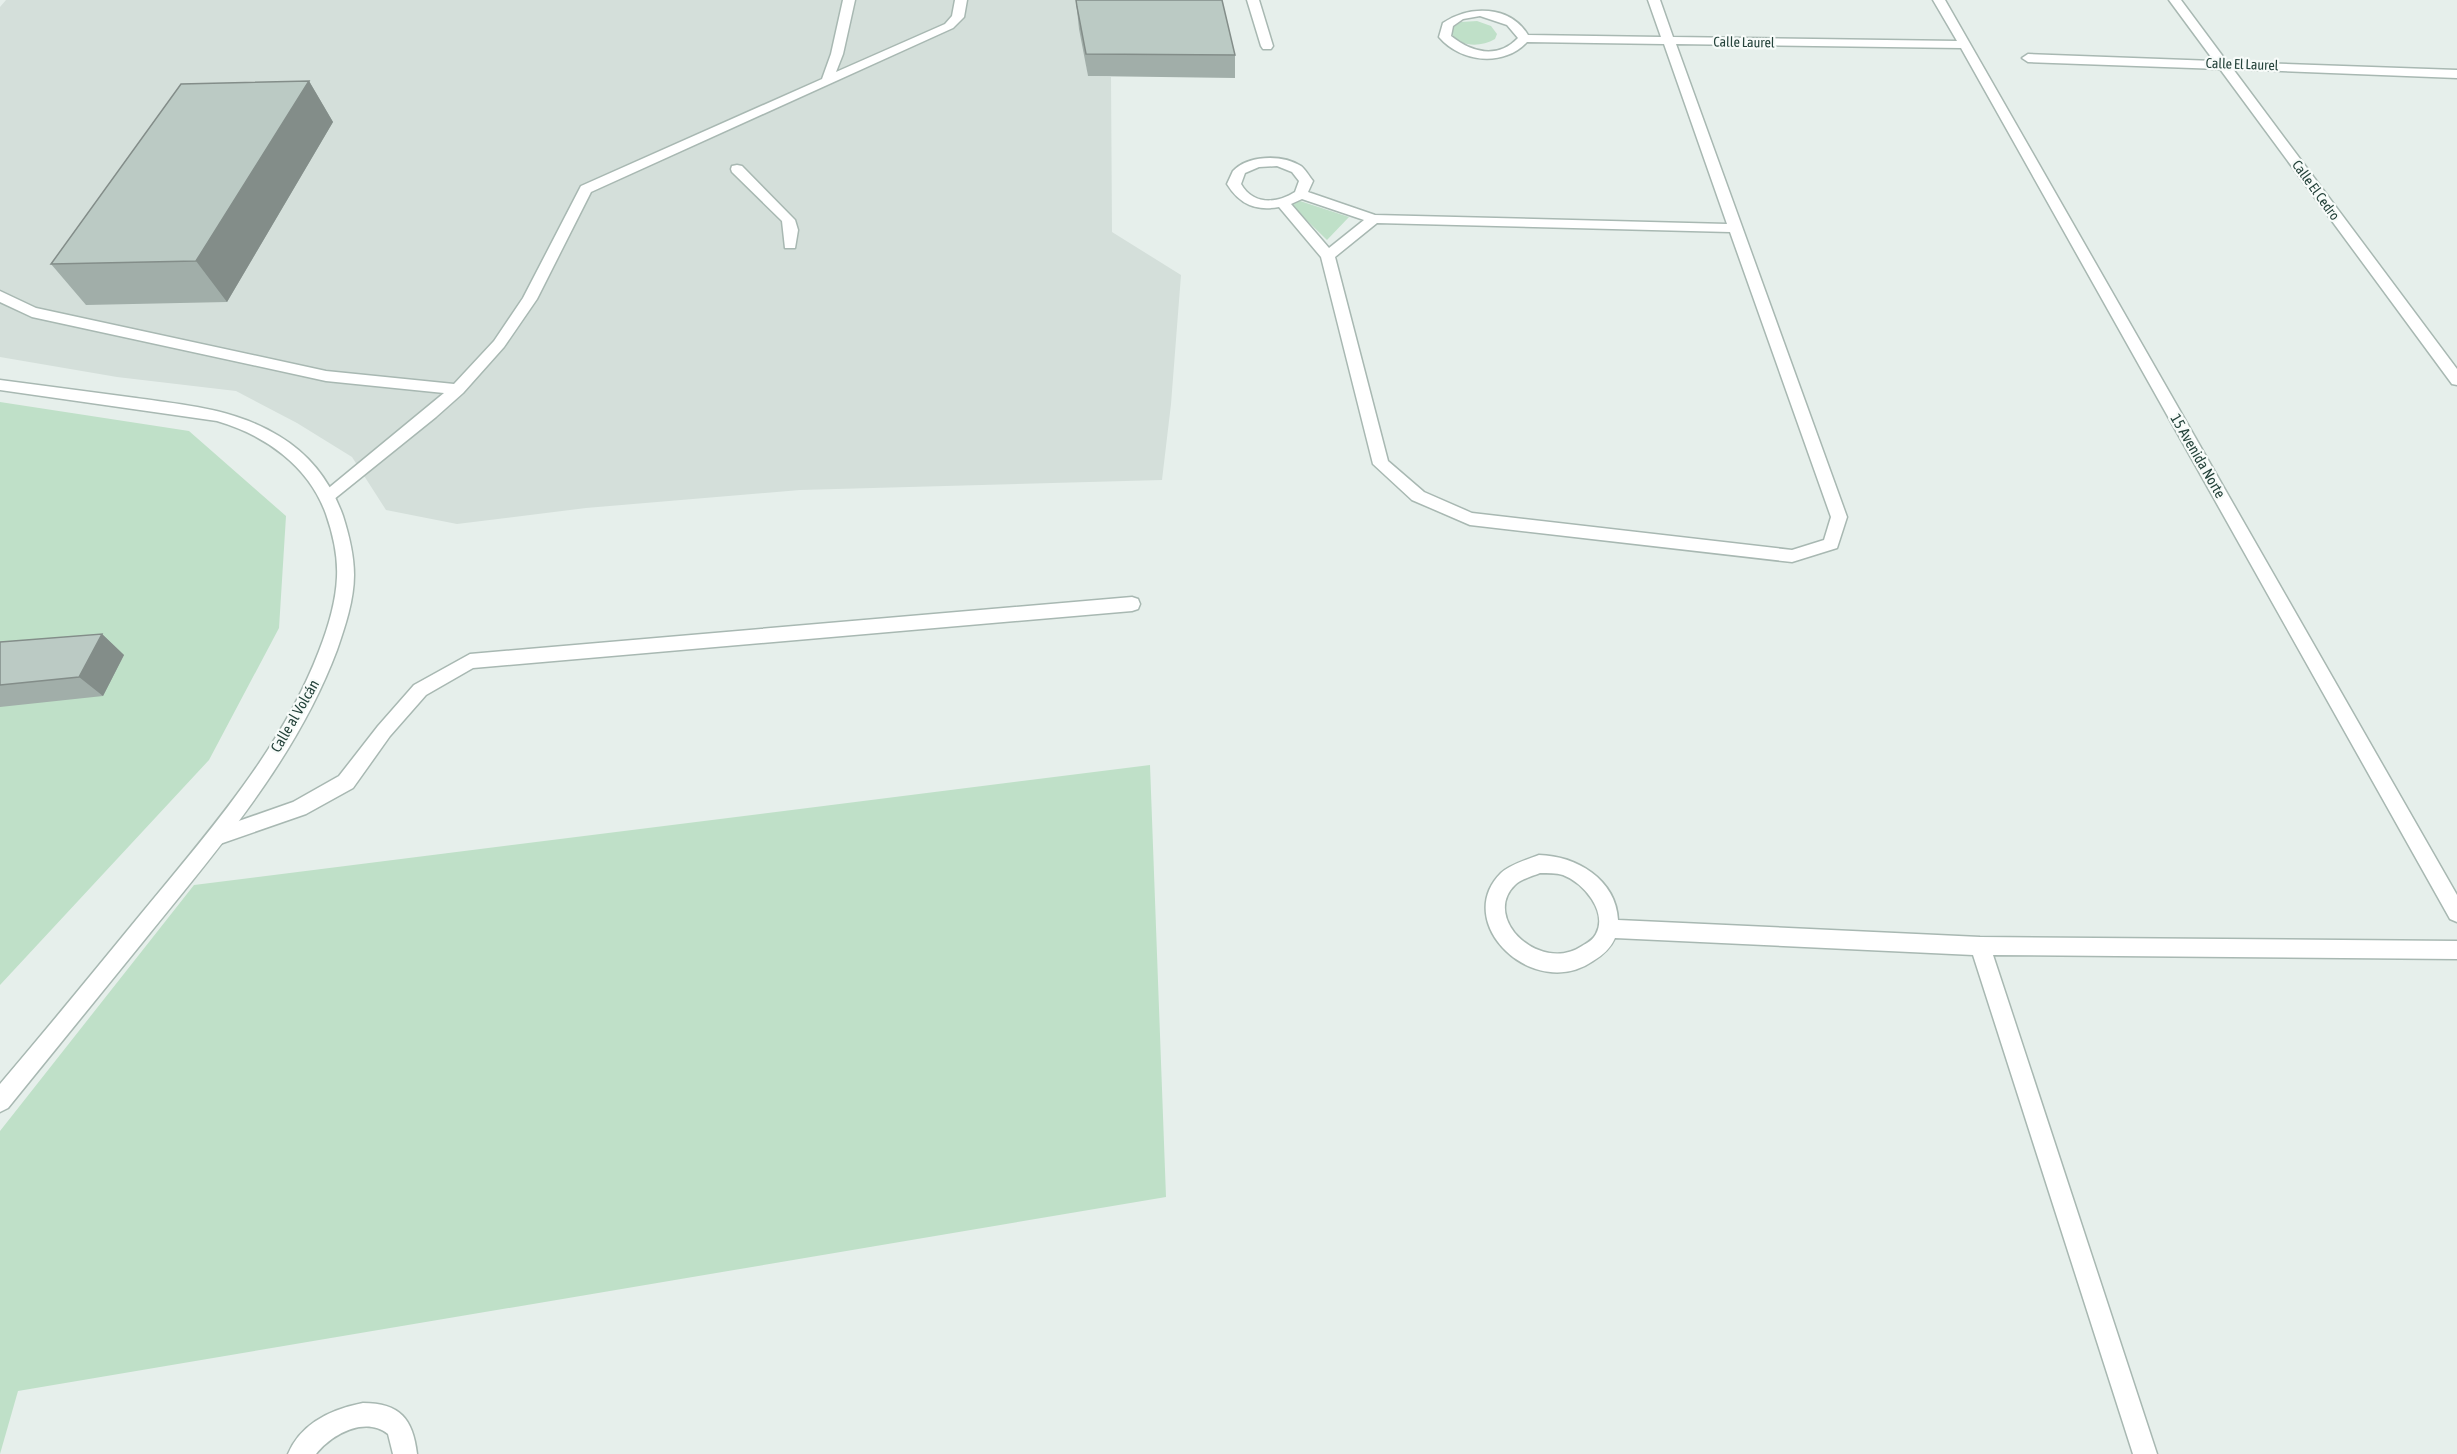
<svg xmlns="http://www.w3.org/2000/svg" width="2457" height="1454" viewBox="0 0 2457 1454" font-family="'Asap Condensed',sans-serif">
<rect width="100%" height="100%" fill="#e6efeb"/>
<!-- built -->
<path fill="#d4dfda" d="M 6,0 L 1077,0 L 1088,76 L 1111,77 L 1112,232 L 1181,275 L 1171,404 L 1162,480 L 800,490 L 586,508 L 457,524 L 386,510 L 352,457 L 297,423 L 236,391 L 117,377 L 0,357 L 0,7 Z"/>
<!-- green -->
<path fill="#bfe0c8" d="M 1477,21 L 1491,26 L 1497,34 L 1495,39 C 1481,47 1461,48 1451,33 L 1452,28 L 1461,22 Z
M 1300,201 L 1349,217 L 1327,240 L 1290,204 Z
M 0,402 L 189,431 L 286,516 L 279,628 L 209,760 L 0,985 Z
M 1150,765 L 1166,1197 L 18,1391 L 0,1454 L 0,1131 L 194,885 Z"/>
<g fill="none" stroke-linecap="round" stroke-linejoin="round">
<!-- service casing -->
<g stroke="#a8b8b2" stroke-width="3">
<path id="service" d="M 843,0 L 855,0 L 843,54 L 836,72 L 945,24 L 952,16 L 955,0 L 967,0 L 964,17 L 953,28 L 591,192 L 537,299 L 504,347 L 463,393 L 436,417 L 333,500 L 321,500 L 319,496 L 444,393 L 326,381 L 32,317 L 0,302 L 0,291 L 36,308 L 326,371 L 454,384 L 494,341 L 523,298 L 581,186 L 822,79 L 831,54 Z
M 737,165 L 742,166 L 795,220 L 798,230 L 795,248 L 785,248 L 782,221 L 732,172 L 731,169 L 732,166 Z"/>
</g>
<!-- minor casing -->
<g stroke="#a8b8b2" stroke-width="3">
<path id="minor" d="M 1247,0 L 1259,0 L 1273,46 L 1271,49 L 1263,49 L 1261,46 Z
M 1648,0 L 1660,0 L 1673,37 L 1957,41 L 1933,0 L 1945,0 L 2457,895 L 2457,922 L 2450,919 L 1961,48 L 1676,44 L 1847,517 L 1837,548 L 1792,562 L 1470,525 L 1412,500 L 1373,464 L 1321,257 L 1279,207 C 1256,211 1240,205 1227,184 L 1233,171 C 1248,155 1282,154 1301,166 C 1305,169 1309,176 1313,181 L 1308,192 L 1375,215 L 1727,224 L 1664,44 L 1527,42 C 1504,67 1461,63 1439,37 L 1443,23 C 1469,5 1510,5 1528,35 L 1661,37 ZM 1480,16 L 1507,25 L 1518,38 C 1498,59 1472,53 1451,36 L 1453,26 L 1463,19 ZM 1277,166 L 1292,172 L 1299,181 L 1295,192 C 1276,204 1253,205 1241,184 L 1245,173 L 1259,167 ZM 1302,199 L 1364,220 L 1329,248 L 1291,204 ZM 1377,223 L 1730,232 L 1831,517 L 1824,540 L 1792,550 L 1472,513 L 1424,492 L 1388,461 L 1335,257 Z
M 2169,0 L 2181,0 L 2227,62 L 2457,70 L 2457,78 L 2233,69 L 2457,369 L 2457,385 L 2452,384 L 2220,69 L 2028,62 L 2022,58 L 2028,54 L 2214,61 Z
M 1132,597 L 1138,599 L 1140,604 L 1138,609 L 1132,611 L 473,668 L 426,695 L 390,736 L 353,788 L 306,814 L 217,845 L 210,843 L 208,837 L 210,831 L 293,802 L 339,776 L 378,726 L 414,685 L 470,654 Z
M 1539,855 C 1576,856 1616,879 1618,920 L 1980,937 L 2457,941 L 2457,959 L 1993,955 L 2157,1454 L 2133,1454 L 1973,955 L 1615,938 C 1610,949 1603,955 1593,961 C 1534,1002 1451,923 1501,873 C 1509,865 1528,859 1539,855 ZM 1540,873 C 1548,873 1556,873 1563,875 C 1584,883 1608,912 1596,934 C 1593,940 1587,943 1582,946 C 1540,974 1481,918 1515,885 C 1521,879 1533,876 1540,873 Z
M 363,1403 C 400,1403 413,1419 417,1454 L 393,1454 L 388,1434 C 365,1416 332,1434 316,1454 L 288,1454 C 301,1423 332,1409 363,1403 Z"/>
</g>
<!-- tertiary casing -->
<g stroke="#a8b8b2" stroke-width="3">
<path id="tertiary" d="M 0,380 C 46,386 91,392 136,398 C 186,405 235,409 279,436 C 309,454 331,482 343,516 C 349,535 354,555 354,575 C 354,600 345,627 337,650 C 297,757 221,845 150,933 C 102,992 55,1050 8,1108 L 0,1112 L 0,1084 C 46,1030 91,975 136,920 C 204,837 280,753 319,651 C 328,628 336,602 337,577 C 338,556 333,534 326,514 C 309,466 265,435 217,421 L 0,390 Z"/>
</g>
<!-- service -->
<use href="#service" fill="#fff" fill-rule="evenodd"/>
<!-- minor -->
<use href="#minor" fill="#fff" fill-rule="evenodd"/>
<!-- tertiary -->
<use href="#tertiary" fill="#fff" fill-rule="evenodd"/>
</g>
<!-- wall -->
<path fill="#a1aea9" d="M 1076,0 L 1235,55 L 1235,78 L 1088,76 L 1079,29 Z
M 309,81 L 333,122 L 227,302 L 86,305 L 51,264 Z
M 102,634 L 124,655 L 103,696 L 0,707 L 0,642 Z"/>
<!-- shaded-wall -->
<path fill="#838d89" d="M 309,81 L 333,122 L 227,302 L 196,261 Z
M 102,634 L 124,655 L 103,696 L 79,677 Z"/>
<!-- building -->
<path fill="#bbcac4" stroke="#838d89" stroke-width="1.5" d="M 1076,0 L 1222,0 L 1235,55 L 1086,54 L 1077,7 Z
M 309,81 L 196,261 L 51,264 L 181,84 Z
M 102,634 L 79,677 L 0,685 L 0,642 Z"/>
<g text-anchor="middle" stroke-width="4.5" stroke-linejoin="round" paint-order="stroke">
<!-- far-street labels -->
<g font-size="14" fill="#24423a" stroke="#f7fbf9">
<text transform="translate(1744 42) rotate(1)" y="5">Calle Laurel</text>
<text transform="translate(2242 64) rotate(2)" y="5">Calle El Laurel</text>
<text transform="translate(2316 190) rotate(54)" y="5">Calle El Cedro</text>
</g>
<!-- street labels -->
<g font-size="15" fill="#24423a" stroke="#f7fbf9">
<text transform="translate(2198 456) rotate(60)" y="5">15 Avenida Norte</text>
<text transform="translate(295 716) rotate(-60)" y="5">Calle al Volcán</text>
</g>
</g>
</svg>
